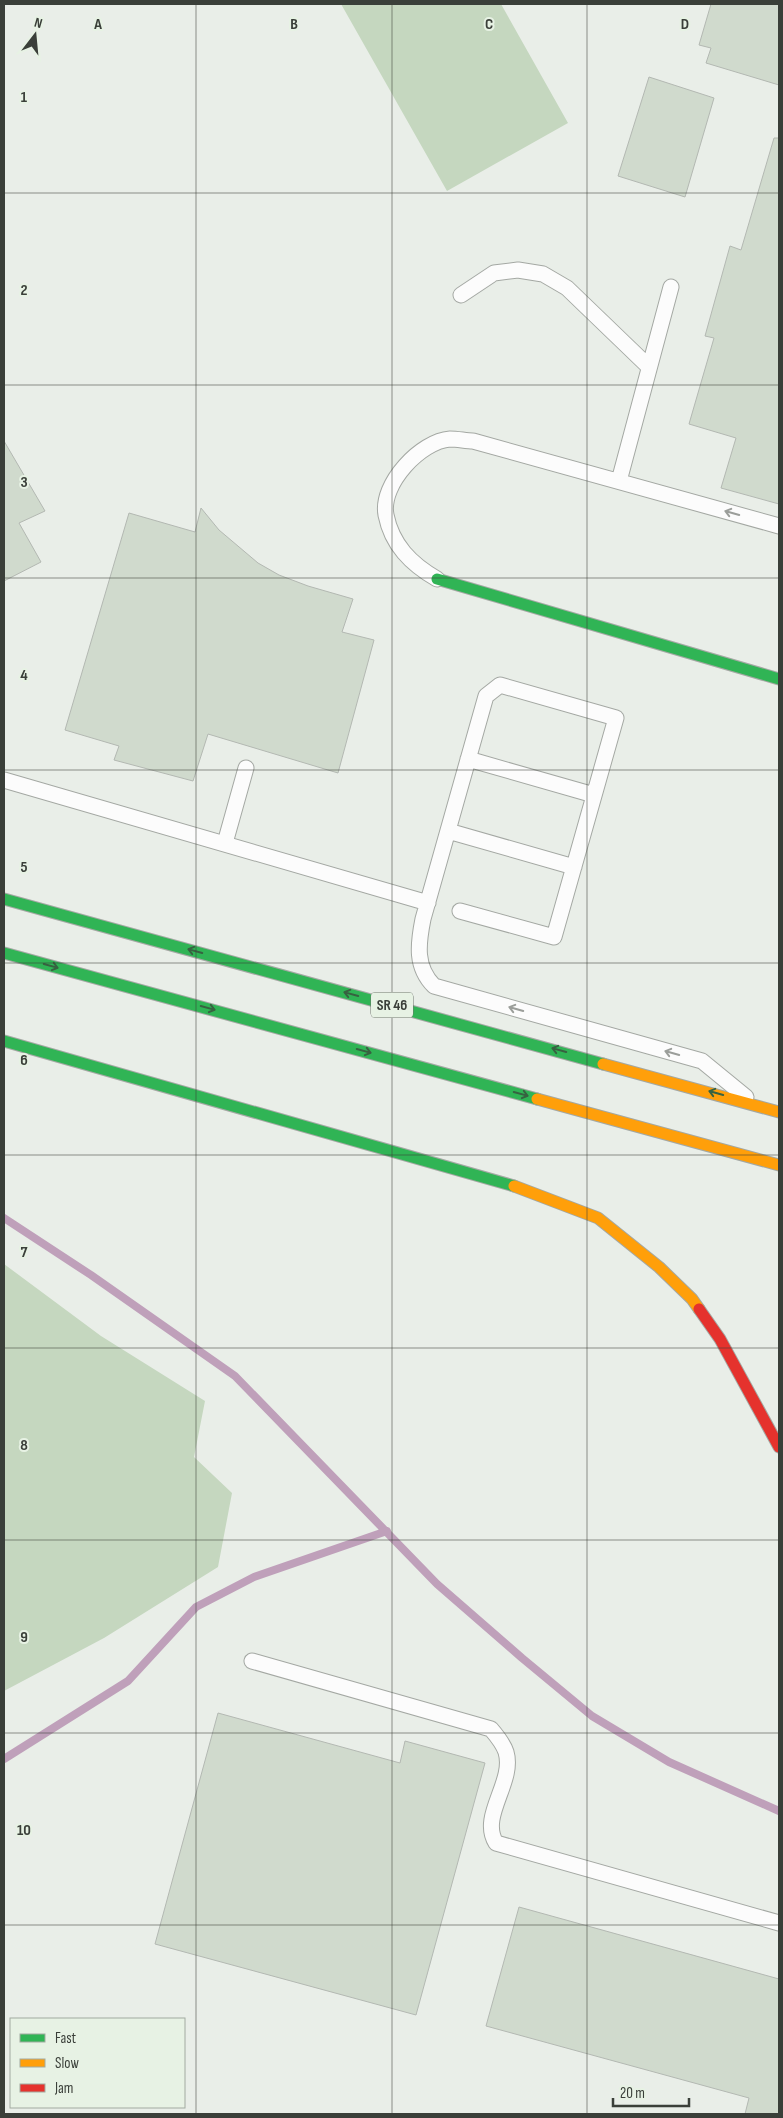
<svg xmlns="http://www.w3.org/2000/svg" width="783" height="2118" viewBox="0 0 783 2118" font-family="'Sofia Sans Condensed',sans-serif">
<rect width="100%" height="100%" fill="#e9eee8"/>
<!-- green -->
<path fill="#c5d7bf" d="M 341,4 L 501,4 L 568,123 L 447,191 Z
M 4,1264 L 101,1336 L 205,1401 L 194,1457 L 232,1493 L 218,1567 L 104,1638 L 4,1691 Z"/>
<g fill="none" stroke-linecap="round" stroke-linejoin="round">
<!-- stream -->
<path stroke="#bfa0ba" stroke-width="8" d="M 4,1218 L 91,1275 L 235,1376 L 437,1584 L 522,1658 L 592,1716 L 669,1762 L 779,1811
M 4,1759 L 128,1681 L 196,1607 L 254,1577 L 387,1531"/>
</g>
<!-- building -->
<path fill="#d0dacd" stroke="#b3b8b2" d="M 711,4 L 779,4 L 779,85 L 706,63 L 711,48 L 699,45 Z
M 649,77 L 714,98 L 685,197 L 618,176 Z
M 774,138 L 779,138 L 779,504 L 721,488 L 736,438 L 689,424 L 714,338 L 705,336 L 730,246 L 741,250 Z
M 4,441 L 45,511 L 19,523 L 41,562 L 4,581 Z
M 201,508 L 219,530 L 258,563 L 279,575 L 308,586 L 353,599 L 342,632 L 374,640 L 338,773 L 208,734 L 193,781 L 114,760 L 119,746 L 65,730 L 129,513 L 195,532 Z
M 218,1713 L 400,1763 L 405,1741 L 485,1763 L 416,2015 L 155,1944 Z
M 519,1907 L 779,1979 L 779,2114 L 745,2114 L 749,2098 L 486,2026 Z"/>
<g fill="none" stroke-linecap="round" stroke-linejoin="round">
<!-- lane casing -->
<g stroke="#a4a8a3" stroke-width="17">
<path id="lane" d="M 461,295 L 494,273 L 518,270 L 543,274 L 567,288 L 649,367
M 619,481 L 671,287
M 437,579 C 411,564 392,545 386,515 C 380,484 421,441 450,439 C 458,439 466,441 473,441 L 779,526
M 468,759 L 594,795
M 4,780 L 428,903
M 448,831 L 574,867
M 225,843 L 246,768
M 460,911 L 554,937 L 616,718 L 500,685 L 486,696 L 423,919 C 418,944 415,967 434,986 L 702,1061 L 746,1097
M 252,1661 L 491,1729 C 497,1736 503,1743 506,1752 C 515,1782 479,1816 496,1843 L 779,1923"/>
</g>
<!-- fast casing -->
<g stroke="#a4a8a3" stroke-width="13">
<path id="fast" d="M 437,579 L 779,679
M 4,899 L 603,1064
M 4,953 L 537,1099
M 4,1041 L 514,1186"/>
</g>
<!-- slow casing -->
<g stroke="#a4a8a3" stroke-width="13">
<path id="slow" d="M 603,1064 L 779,1112
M 537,1099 L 779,1165
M 514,1186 L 598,1218 L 659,1267 L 692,1299 L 699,1309"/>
</g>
<!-- jam casing -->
<g stroke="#a4a8a3" stroke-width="13">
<path id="jam" d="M 699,1309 L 720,1339 L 779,1447"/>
</g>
<!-- lane -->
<use href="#lane" stroke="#fcfcfc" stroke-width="15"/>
<!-- fast -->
<use href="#fast" stroke="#30b455" stroke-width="11"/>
<!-- slow -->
<use href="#slow" stroke="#ff9f0a" stroke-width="11"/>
<!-- jam -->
<use href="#jam" stroke="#e5322d" stroke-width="11"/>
</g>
<!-- one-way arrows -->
<defs><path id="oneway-shaft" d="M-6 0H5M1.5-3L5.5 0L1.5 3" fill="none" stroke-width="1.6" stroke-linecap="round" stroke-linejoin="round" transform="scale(1.25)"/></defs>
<g stroke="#9b9e9a">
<use href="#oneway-shaft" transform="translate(732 513) rotate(-164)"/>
<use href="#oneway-shaft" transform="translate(516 1009) rotate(-164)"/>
<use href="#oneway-shaft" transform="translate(672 1053) rotate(-164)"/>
</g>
<g stroke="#376241">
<use href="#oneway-shaft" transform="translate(195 951) rotate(-165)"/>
<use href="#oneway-shaft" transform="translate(51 966) rotate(15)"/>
<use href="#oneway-shaft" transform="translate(351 994) rotate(-165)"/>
<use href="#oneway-shaft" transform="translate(208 1008) rotate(15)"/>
<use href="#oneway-shaft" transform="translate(559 1050) rotate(-165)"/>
<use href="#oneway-shaft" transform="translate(364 1051) rotate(15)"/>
<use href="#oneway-shaft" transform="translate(716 1093) rotate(-164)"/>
<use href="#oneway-shaft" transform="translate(521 1094) rotate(15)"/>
</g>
<!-- grid -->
<path fill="none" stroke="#3a3f39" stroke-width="1" stroke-opacity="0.55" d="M 196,4 L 196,2114M 392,4 L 392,2114M 587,4 L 587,2114M 4,193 L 779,193M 4,385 L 779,385M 4,578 L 779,578M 4,770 L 779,770M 4,963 L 779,963M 4,1155 L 779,1155M 4,1348 L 779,1348M 4,1540 L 779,1540M 4,1733 L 779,1733M 4,1925 L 779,1925"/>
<g text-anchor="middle" stroke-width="4" stroke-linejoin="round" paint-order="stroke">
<!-- shield labels -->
<rect fill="#e7f2e4" stroke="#6e756c" stroke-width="1" x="371" y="992.5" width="42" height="25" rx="4"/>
<g font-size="15" font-weight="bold" fill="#3a3f39">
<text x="392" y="1010">SR 46</text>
</g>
</g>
<g font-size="16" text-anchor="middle" font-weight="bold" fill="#3a3f39" stroke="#e7f2e4" stroke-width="4" stroke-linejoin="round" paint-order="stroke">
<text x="98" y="29">A</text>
<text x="294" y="29">B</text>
<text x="489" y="29">C</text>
<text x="685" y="29">D</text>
<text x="24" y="102">1</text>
<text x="24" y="295">2</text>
<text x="24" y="487">3</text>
<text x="24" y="680">4</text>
<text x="24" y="872">5</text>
<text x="24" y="1065">6</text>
<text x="24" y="1257">7</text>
<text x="24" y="1450">8</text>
<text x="24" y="1642">9</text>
<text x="24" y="1835">10</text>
</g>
<!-- border -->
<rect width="783" height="2118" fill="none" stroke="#3a3f39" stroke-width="10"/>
<!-- legend -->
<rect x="10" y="2018" width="175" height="90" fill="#e7f2e4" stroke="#a2aaa0"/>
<rect x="20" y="2034" width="25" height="8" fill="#30b455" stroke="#a2aaa0"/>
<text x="55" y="2043" font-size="15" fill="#3a3f39">Fast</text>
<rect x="20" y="2059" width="25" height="8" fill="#ff9f0a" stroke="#a2aaa0"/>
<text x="55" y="2068" font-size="15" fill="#3a3f39">Slow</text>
<rect x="20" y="2084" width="25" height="8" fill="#e5322d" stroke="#a2aaa0"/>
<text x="55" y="2093" font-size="15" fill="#3a3f39">Jam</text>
<!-- north arrow -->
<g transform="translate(35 35) rotate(16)" stroke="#e7f2e4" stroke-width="4" paint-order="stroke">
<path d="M0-4L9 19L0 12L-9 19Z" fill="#3a3f39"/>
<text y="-8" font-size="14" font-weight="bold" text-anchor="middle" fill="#3a3f39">N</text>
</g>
<!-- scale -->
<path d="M613 2098v8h76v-8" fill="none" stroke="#3a3f39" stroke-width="2.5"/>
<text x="620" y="2098" font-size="15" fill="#3a3f39" stroke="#e7f2e4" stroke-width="4" paint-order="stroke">20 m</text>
</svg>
